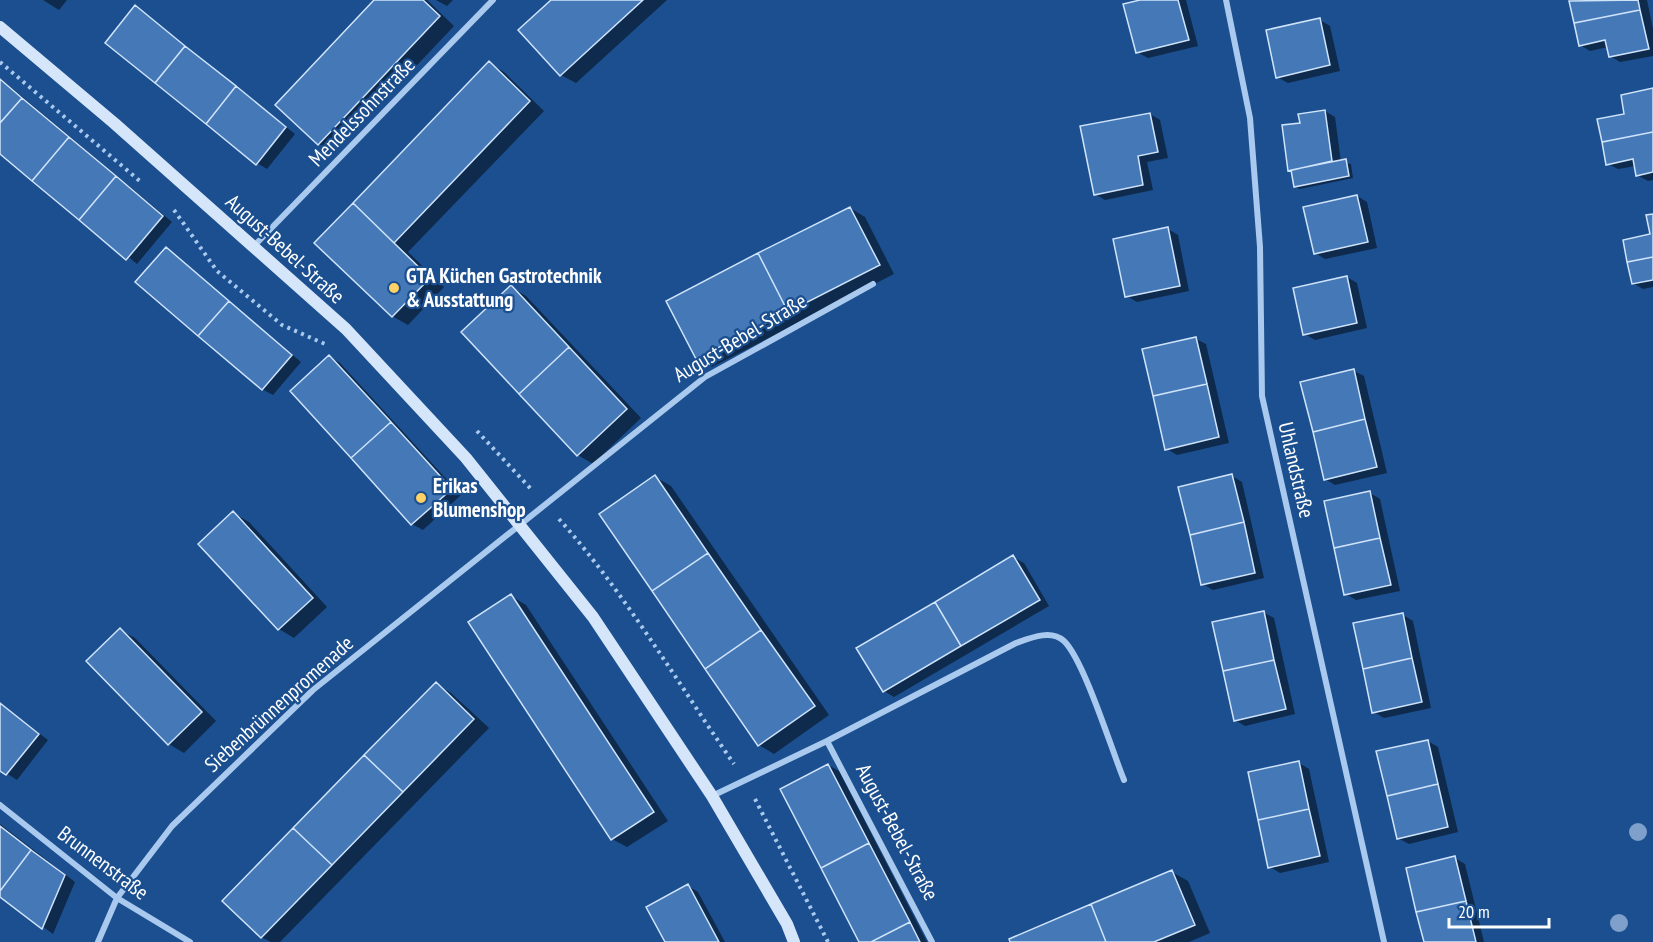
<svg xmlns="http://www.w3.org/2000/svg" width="1653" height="942" viewBox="0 0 1653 942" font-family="'PT Sans Narrow',sans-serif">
<rect width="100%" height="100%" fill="#1b4f8f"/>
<!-- shadow -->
<path fill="#0007" d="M 43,0 L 67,0 L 59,10 Z
M 376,0 L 427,0 L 454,26 L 334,153 L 319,144 L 277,105 Z
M 436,0 L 453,0 L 447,6 Z
M 553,0 L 667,0 L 576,83 L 561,75 Z
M 1146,0 L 1186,0 L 1198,46 L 1148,58 L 1137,52 Z
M 1581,0 L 1647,0 L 1653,29 L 1653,56 L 1620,62 L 1610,56 L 1608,47 L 1590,51 L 1580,45 L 1571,2 Z
M 135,7 L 295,134 L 267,169 L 257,163 Z
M 1320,20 L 1330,26 L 1340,71 L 1288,83 L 1277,77 Z
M 489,63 L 504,72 L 544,111 L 408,252 L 444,287 L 408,325 L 392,316 L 316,243 Z
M 0,78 L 172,222 L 137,264 L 0,151 Z
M 1653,90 L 1653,180 L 1648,181 L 1637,175 L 1636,166 L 1618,169 L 1608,164 L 1626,115 Z
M 1325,111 L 1335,117 L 1341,162 L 1351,164 L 1353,178 L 1300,189 L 1295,187 L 1290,170 L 1301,124 Z
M 1150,114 L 1160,120 L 1168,158 L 1147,162 L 1153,190 L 1105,200 L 1095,194 Z
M 1357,196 L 1367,202 L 1377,248 L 1325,259 L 1315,253 Z
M 850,208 L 865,217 L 894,274 L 712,367 L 697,358 Z
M 1653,215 L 1653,287 L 1643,289 L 1633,283 L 1652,235 Z
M 1168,229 L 1178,235 L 1189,291 L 1137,302 L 1127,296 Z
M 166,249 L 301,362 L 273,395 L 262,389 Z
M 1347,277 L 1357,283 L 1367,328 L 1315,340 L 1305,334 Z
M 511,287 L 526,296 L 641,418 L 593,464 L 578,455 Z
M 1196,339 L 1206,344 L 1229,443 L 1177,455 L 1167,449 Z
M 330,357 L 340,363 L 461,495 L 423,530 L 412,524 L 292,391 Z
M 1354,371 L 1364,376 L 1387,473 L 1335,485 L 1325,479 Z
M 1232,476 L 1242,482 L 1264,578 L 1213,590 L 1203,584 Z
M 655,477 L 671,486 L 829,715 L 774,754 L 759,745 Z
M 1370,493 L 1380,499 L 1400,591 L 1356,600 L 1346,594 Z
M 233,513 L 249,522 L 327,607 L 294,638 L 279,629 Z
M 1013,557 L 1024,563 L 1049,606 L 894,697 L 884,691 Z
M 511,596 L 526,605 L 668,821 L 627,847 L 612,839 Z
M 1263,612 L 1274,618 L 1295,714 L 1245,726 L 1235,720 Z
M 1403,615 L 1413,621 L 1431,708 L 1384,718 L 1374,712 Z
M 120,630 L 135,638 L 216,721 L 184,753 L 169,744 L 88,661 Z
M 436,684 L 451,693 L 489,728 L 280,942 L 271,942 L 261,937 Z
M 0,703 L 48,740 L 17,780 L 0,769 Z
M 1428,741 L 1438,747 L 1458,832 L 1409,844 L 1398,838 Z
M 1299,763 L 1309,769 L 1329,862 L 1280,873 L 1270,867 Z
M 828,765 L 839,771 L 927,942 L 860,942 Z
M 0,824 L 75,882 L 53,934 L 0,895 Z
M 1455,858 L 1465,864 L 1484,942 L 1425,942 Z
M 1172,872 L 1188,881 L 1210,933 L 1189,942 L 1012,942 Z
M 688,886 L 698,892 L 725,942 L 667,942 Z"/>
<!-- building -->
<path fill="#4478b7" stroke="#cfe3fa" stroke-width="1.5" d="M 374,0 L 423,0 L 440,16 L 318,145 L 275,105 Z
M 551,0 L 643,0 L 560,76 L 518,30 Z
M 1140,0 L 1178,0 L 1189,40 L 1136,53 L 1123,4 Z
M 1638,0 L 1640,10 L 1574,23 L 1569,1 Z
M 135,5 L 185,46 L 155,83 L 105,43 Z
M 1640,10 L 1649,49 L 1609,57 L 1605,40 L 1579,46 L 1574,23 Z
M 1320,18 L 1330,65 L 1276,78 L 1266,30 Z
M 185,46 L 236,86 L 206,124 L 155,83 Z
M 489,61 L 530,101 L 394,243 L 353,203 Z
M 0,79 L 22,98 L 0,123 Z
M 236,86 L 286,127 L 256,165 L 206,124 Z
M 1653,88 L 1653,132 L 1602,142 L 1597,119 L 1624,114 L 1621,95 Z
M 22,98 L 69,137 L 32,181 L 0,154 L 0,123 Z
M 1325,110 L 1332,161 L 1288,171 L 1282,125 L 1300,123 L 1298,114 Z
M 1150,113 L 1158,152 L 1138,156 L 1143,185 L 1094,195 L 1080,126 Z
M 1653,132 L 1653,172 L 1636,176 L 1633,159 L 1606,165 L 1602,142 Z
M 69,137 L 116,176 L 79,220 L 32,181 Z
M 1346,159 L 1349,176 L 1294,187 L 1291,170 Z
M 116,176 L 163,216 L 126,260 L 79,220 Z
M 1357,195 L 1368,242 L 1314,254 L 1303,207 Z
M 353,203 L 430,278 L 392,317 L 314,243 Z
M 850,207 L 880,265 L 788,312 L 758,253 Z
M 1653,214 L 1653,257 L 1627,262 L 1623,240 L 1650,234 L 1646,215 Z
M 1168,227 L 1180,286 L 1125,297 L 1113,239 Z
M 166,247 L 229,301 L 198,336 L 135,282 Z
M 758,253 L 788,312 L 696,359 L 666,301 Z
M 1653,257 L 1653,280 L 1632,284 L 1627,262 Z
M 1347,276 L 1357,323 L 1303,335 L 1293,288 Z
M 511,285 L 569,347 L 519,394 L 461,332 Z
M 229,301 L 292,355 L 262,390 L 198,336 Z
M 1196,337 L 1207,384 L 1153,396 L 1142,349 Z
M 569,347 L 627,409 L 577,456 L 519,394 Z
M 329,355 L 391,422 L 351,458 L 290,391 Z
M 1354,369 L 1365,419 L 1313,432 L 1300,382 Z
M 1207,384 L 1219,437 L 1165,450 L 1153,396 Z
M 1365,419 L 1377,467 L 1324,480 L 1313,432 Z
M 391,422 L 452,489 L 411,525 L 351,458 Z
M 1232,474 L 1244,522 L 1190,535 L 1178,487 Z
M 655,475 L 708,553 L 652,591 L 599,514 Z
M 1370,491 L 1380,538 L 1334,548 L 1324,501 Z
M 233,511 L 313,598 L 278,630 L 198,544 Z
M 1244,522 L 1255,573 L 1201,585 L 1190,535 Z
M 1380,538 L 1391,585 L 1344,595 L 1334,548 Z
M 708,553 L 761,630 L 705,669 L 652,591 Z
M 1013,555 L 1040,600 L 961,646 L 935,602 Z
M 511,594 L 654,812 L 611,840 L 468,622 Z
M 935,602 L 961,646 L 883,692 L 856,648 Z
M 1264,611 L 1274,660 L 1223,671 L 1212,622 Z
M 1403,613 L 1412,658 L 1363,669 L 1353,623 Z
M 120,628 L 202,712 L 168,745 L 86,661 Z
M 761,630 L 815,706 L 758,746 L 705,669 Z
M 1412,658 L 1422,702 L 1372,713 L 1363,669 Z
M 1274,660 L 1286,709 L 1234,721 L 1223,671 Z
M 436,682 L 474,719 L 403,792 L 364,755 Z
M 0,703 L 39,734 L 6,775 L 0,771 Z
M 1428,740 L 1438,784 L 1387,796 L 1376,751 Z
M 364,755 L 403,792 L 332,865 L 293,828 Z
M 1299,761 L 1309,809 L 1258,820 L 1248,772 Z
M 828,764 L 869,843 L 821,868 L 780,789 Z
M 1438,784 L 1448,827 L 1397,839 L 1387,796 Z
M 1309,809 L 1320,856 L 1268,868 L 1258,820 Z
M 0,826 L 31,850 L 0,891 Z
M 293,828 L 332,865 L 261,938 L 222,901 Z
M 869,843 L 910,922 L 871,942 L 859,942 L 821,868 Z
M 31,850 L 65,875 L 42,929 L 0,897 L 0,891 Z
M 1455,856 L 1466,901 L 1416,912 L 1406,868 Z
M 1172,870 L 1195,925 L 1154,942 L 1106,942 L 1091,904 Z
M 688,884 L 719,942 L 665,942 L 646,907 Z
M 1466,901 L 1476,942 L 1424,942 L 1416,912 Z
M 1091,904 L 1106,942 L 1010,942 L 1009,939 Z
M 910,922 L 920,942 L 871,942 Z"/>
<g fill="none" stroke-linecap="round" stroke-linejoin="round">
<!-- path -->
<path stroke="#a9c9ee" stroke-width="4" stroke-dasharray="3 4.5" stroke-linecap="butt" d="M 0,62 L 141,182
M 174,210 L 217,271 L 282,325 L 325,344
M 477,431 L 531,489
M 559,519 C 625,593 677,682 734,764
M 755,799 L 828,942"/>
<!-- minor -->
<path stroke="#a9c9ee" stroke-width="6" d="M 1226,0 L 1250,118 L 1260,247 L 1262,396 L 1384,942
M 254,246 L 493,0
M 827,741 L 932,942
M 712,796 L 827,741 L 1016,643 C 1030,638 1051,629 1064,641 C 1084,660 1112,751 1124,780
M 0,805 L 117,898 L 190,942
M 98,942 L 117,898 L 172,826 L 313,690 L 705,377 L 873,284"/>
<!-- secondary -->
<path stroke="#d6e6fa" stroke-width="12" d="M 0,27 L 114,123 L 346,329 L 466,458 L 593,617 L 712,796 L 787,924 L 794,942"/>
</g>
<!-- trees -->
<g fill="#7ea0ca">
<circle cx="1638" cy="832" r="9"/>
<circle cx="1619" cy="923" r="9"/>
</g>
<!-- markers -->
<g fill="#ffd166" stroke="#1b4f8f" stroke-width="2">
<circle cx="394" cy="288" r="6"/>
<circle cx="421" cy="498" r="6"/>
</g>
<g text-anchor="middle" stroke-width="4.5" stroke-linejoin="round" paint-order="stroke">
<!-- street labels -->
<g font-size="21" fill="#fff" stroke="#1b4f8f">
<text transform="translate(362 112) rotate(-46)" y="7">Mendelssohnstraße</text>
<text transform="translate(285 249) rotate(42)" y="7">August-Bebel-Straße</text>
<text transform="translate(740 338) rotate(-31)" y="7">August-Bebel-Straße</text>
<text transform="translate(1296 470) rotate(77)" y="7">Uhlandstraße</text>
<text transform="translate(279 704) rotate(-42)" y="7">Siebenbrünnenpromenade</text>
<text transform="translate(897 832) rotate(62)" y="7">August-Bebel-Straße</text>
<text transform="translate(103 863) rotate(37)" y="7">Brunnenstraße</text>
</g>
<!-- poi labels -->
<g font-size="21" font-weight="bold" fill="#fff" stroke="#1b4f8f" text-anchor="start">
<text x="406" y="283">GTA Küchen Gastrotechnik<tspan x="406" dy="24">&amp; Ausstattung</tspan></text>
<text x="433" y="493">Erikas<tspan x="433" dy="24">Blumenshop</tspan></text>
</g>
</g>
<!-- scale -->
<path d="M1449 918v9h100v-9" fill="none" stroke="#ffffff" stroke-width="3"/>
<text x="1458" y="918" font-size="18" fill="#ffffff" stroke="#1b4f8f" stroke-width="4.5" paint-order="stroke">20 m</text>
</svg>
